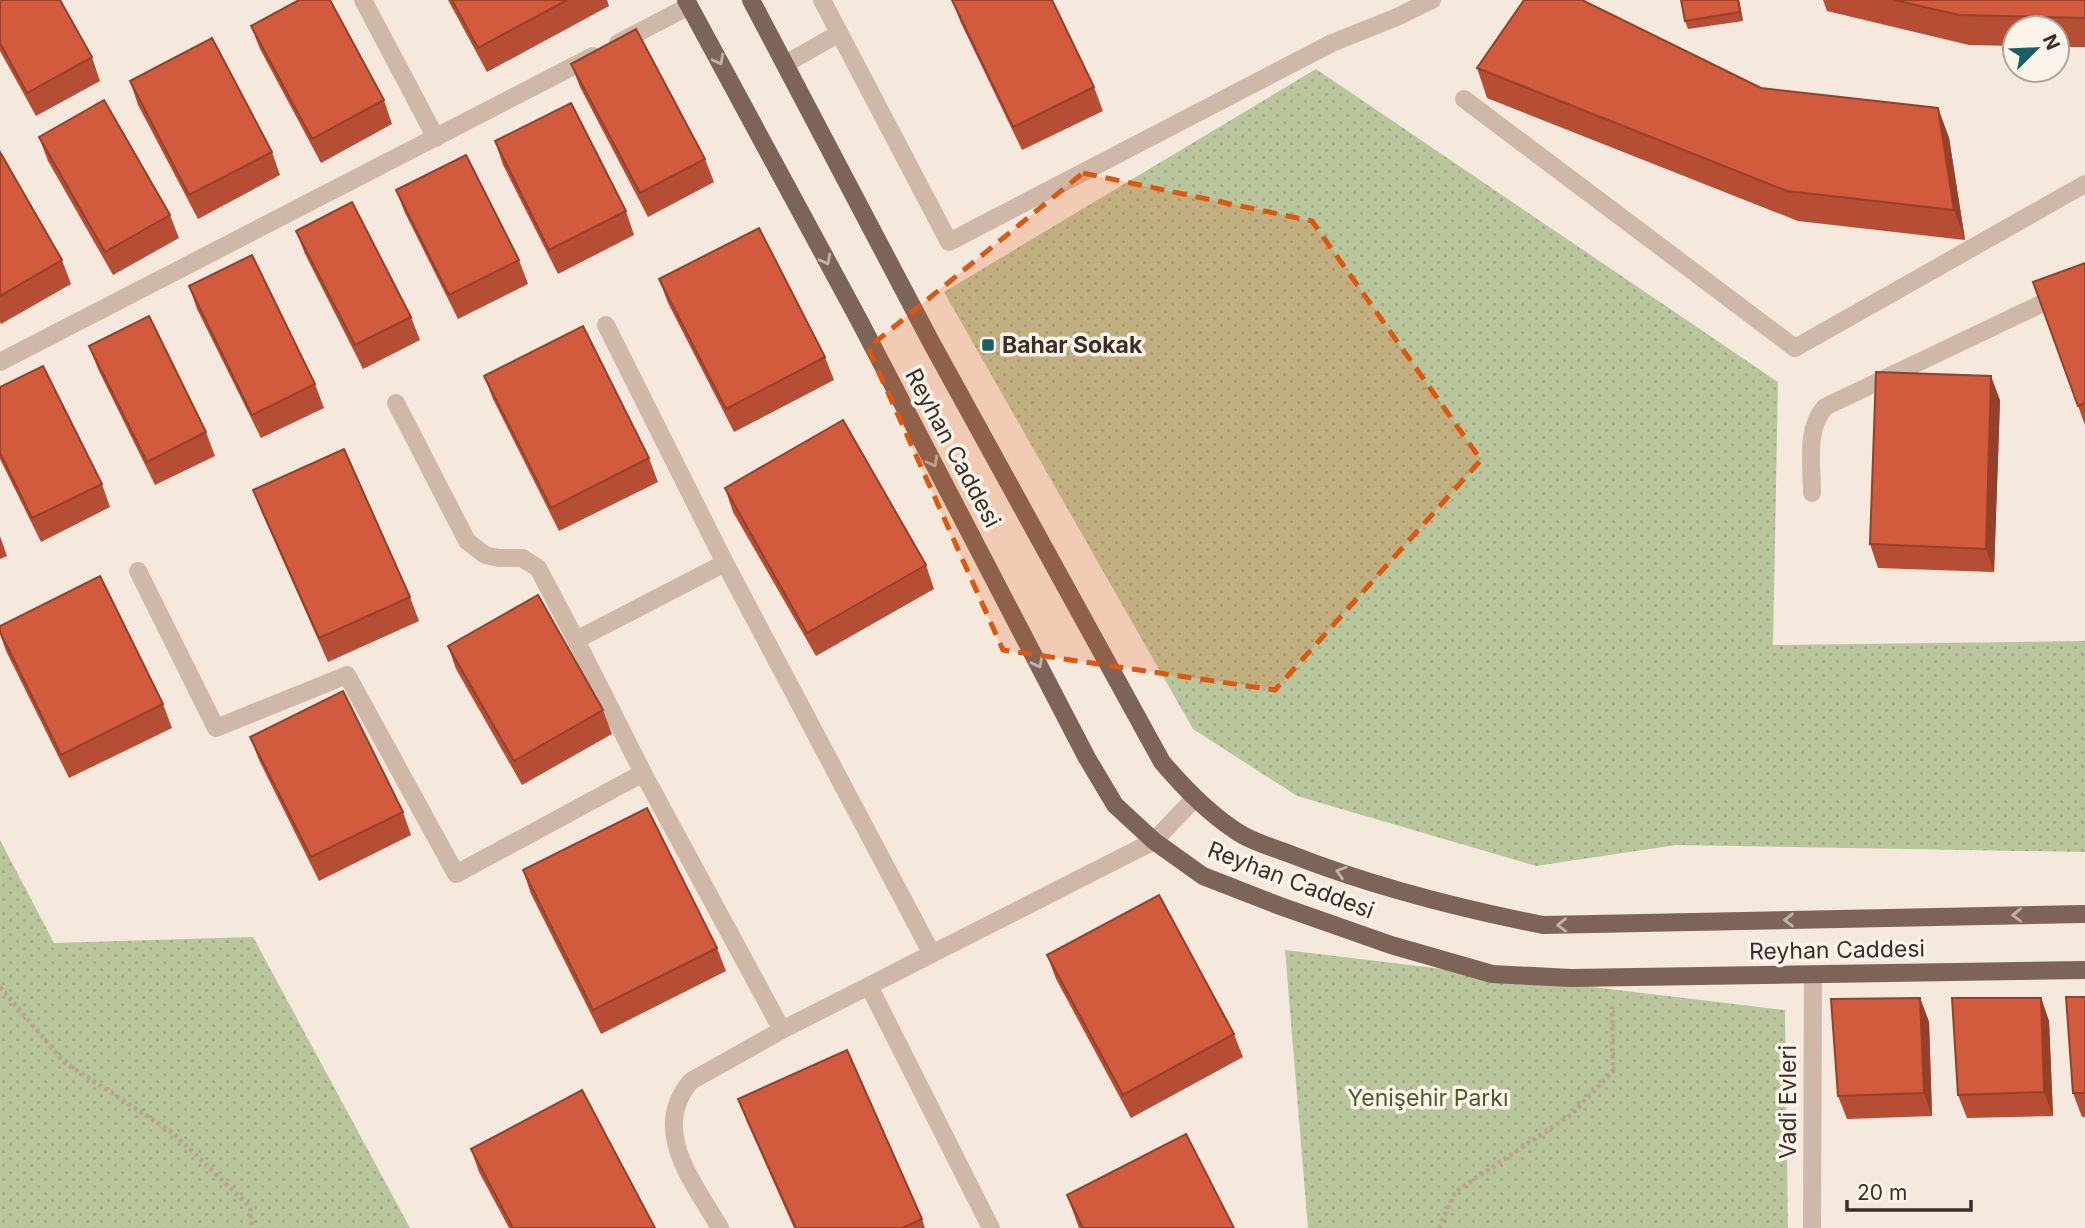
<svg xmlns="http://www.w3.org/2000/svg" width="2085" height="1228" viewBox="0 0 2085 1228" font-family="Inter,sans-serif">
<defs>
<pattern id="grass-dots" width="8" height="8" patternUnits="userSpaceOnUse" patternTransform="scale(1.75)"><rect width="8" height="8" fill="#b9c69b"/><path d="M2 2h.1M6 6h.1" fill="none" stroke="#a0aa86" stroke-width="1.8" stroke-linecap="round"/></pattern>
</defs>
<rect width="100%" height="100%" fill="#f5e9dd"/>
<!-- grass -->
<path fill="url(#grass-dots)" d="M 1316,69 L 1778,382 L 1773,645 L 2085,641 L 2085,852 L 1676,845 L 1536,866 L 1297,796 L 1193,729 L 944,292 Z
M 0,840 L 54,943 L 253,937 L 410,1228 L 0,1228 Z
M 1285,950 L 1785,1010 L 1788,1228 L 1308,1228 Z"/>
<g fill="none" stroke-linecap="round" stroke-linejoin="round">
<!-- path -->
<path stroke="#bba191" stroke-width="4.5" stroke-dasharray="3.5 3.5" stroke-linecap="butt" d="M 0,987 L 64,1062 L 173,1133 L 250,1207 L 252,1228
M 1439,1228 L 1455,1192 L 1572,1114 L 1613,1071 L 1612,1006"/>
<!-- minor -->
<path stroke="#cfb8a7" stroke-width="18" d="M 363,0 L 436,138
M 822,0 L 949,242 L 1332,43 L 1397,17 L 1432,0
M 618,43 L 689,6
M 785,64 L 838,34
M 1464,99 L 1795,348 L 2085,184
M 606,325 L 725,563
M 0,362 L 593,56
M 396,403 L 467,541 L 485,555 L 499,558 L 522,558 L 538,568 L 576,640
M 1812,493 C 1812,464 1805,430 1825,407 L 2085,283
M 138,571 L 216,728 L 347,675 L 456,874 L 643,773
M 869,986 L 991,1228
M 782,1030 L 643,773 L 576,640 L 725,563 L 932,954
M 720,1228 C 694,1183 649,1130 691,1081 L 782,1030 L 1154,841 L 1194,799
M 1812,1228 L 1813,976"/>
<!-- major -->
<path stroke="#7e6358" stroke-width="18" d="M 686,0 L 859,320 L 1087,758 L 1115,805 L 1154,841 L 1203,876 L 1280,906 L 1391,945 L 1492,974 L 1571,978 L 2085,970
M 751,0 L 931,342 L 1162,762 C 1184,788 1207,812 1236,831 C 1251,842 1273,847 1290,854 C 1371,886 1457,908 1543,925 L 2085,914"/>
</g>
<!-- wall -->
<path fill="#b54e34" d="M 0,0 L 92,57 L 100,81 L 36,116 L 0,51 Z
M 448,0 L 607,0 L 609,6 L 487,72 Z
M 952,0 L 1094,87 L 1103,111 L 1022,150 L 961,23 Z
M 1681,0 L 1739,0 L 1743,21 L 1688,29 L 1685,21 Z
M 1823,0 L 2085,0 L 2085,47 L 2057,47 L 2057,28 L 2015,28 L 2015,46 L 1969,45 L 1827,11 Z
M 251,26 L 384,100 L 392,124 L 321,163 L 260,49 Z
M 571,64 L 705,159 L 714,182 L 648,217 L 580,87 Z
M 1477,68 L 1761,88 L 1938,108 L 1949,138 L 1965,240 L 1798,221 L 1487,98 Z
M 130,81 L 272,152 L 280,175 L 198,219 L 138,105 Z
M 39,137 L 170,215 L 179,238 L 113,275 L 48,161 Z
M 495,141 L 626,211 L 634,235 L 558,274 L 503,165 Z
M 0,152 L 62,260 L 71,284 L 1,324 L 0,322 Z
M 396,190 L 519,260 L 528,284 L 458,319 L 405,213 Z
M 296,231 L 411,317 L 420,340 L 363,369 L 305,254 Z
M 2085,263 L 2085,425 L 2078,406 Z
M 659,279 L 825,357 L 834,380 L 734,432 L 668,303 Z
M 189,286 L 315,384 L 324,408 L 261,438 L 197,309 Z
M 89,346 L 206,432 L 215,456 L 155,485 L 98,369 Z
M 484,376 L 649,458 L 658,482 L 559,531 L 493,399 Z
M 0,387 L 102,484 L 110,507 L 41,542 L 0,459 Z
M 2000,400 L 1994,572 L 1878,568 L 1870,544 Z
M 725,488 L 926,565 L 934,589 L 816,656 L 733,512 Z
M 253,490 L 410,597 L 419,621 L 328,662 L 262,513 Z
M 0,536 L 7,556 L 0,559 Z
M 0,626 L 163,704 L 172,728 L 69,778 L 6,651 L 0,634 Z
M 448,646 L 603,710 L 612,734 L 522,785 L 456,669 Z
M 250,737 L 403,812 L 411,835 L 319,881 L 259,760 Z
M 523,870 L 717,948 L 726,971 L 601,1034 L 531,894 Z
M 1047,955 L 1234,1034 L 1243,1057 L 1131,1118 L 1056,979 Z
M 2085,997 L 2085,1117 L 2082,1117 L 2073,1093 Z
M 1920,998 L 1929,1022 L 1932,1116 L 1847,1119 L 1838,1096 Z
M 2041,998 L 2049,1021 L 2053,1116 L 1967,1118 L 1958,1095 Z
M 738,1099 L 922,1219 L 925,1228 L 794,1228 L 747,1122 Z
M 471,1149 L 655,1228 L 509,1228 L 479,1172 Z
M 1067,1195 L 1234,1228 L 1079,1228 Z"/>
<!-- shaded-wall -->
<path fill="#94402b" d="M 1738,0 L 1739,0 L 1743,21 L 1740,12 Z
M 1938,108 L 1949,138 L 1965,240 L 1954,210 Z
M 1991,376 L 2000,400 L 1994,572 L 1986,549 Z
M 1920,998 L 1929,1022 L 1932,1116 L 1924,1093 Z
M 2041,998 L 2049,1021 L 2053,1116 L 2044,1092 Z"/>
<!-- building -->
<path fill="#d35b3d" stroke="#94402b" stroke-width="2" d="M 0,0 L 60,0 L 92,57 L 27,93 L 0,43 Z
M 299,0 L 330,0 L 384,100 L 312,139 L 251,26 Z
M 452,0 L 567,0 L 478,48 Z
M 952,0 L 1052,0 L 1094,87 L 1013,127 Z
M 1524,0 L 1582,0 L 1761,88 L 1938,108 L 1954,210 L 1787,191 L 1477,68 Z
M 1681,0 L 1738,0 L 1740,12 L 1685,21 Z
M 1894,0 L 2085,0 L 2085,18 L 1959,15 Z
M 636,29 L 705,159 L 640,193 L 571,64 Z
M 212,38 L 272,152 L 189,195 L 130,81 Z
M 104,100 L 170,215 L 105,252 L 39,137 Z
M 571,103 L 626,211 L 549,250 L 495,141 Z
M 0,152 L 62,260 L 0,296 Z
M 466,155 L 519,260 L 449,295 L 396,190 Z
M 352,202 L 411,317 L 355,345 L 296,231 Z
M 759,228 L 825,357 L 726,409 L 659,279 Z
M 252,255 L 315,384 L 252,415 L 189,286 Z
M 2085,263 L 2085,403 L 2078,406 L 2033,282 Z
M 149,316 L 206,432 L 147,462 L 89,346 Z
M 583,326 L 649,458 L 551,508 L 484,376 Z
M 43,366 L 102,484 L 32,518 L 0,453 L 0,387 Z
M 1876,372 L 1991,376 L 1986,549 L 1870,544 Z
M 843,420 L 926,565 L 807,633 L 725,488 Z
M 344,449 L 410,597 L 319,638 L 253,490 Z
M 100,576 L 163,704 L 61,755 L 0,632 L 0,626 Z
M 538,595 L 603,710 L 514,761 L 448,646 Z
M 343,691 L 403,812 L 311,857 L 250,737 Z
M 647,808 L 717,948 L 593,1010 L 523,870 Z
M 1159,895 L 1234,1034 L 1123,1095 L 1047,955 Z
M 2066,997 L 2085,997 L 2085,1093 L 2073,1093 Z
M 1920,998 L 1924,1093 L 1838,1096 L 1831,999 Z
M 1952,998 L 2041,998 L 2044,1092 L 1958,1095 Z
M 847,1050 L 922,1219 L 902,1228 L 796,1228 L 738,1099 Z
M 582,1090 L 655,1228 L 513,1228 L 471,1149 Z
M 1186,1134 L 1234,1228 L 1083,1228 L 1067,1195 Z"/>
<!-- one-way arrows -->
<defs><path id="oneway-chevron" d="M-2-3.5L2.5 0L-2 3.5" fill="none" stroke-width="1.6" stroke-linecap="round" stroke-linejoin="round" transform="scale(1.75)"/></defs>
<g stroke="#c3b2a8">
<use href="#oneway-chevron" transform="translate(719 60) rotate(62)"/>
<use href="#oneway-chevron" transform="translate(826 260) rotate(62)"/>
<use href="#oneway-chevron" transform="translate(933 462) rotate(62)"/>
<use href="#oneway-chevron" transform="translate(1038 663) rotate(62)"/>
<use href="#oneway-chevron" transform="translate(1341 872) rotate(-162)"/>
<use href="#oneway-chevron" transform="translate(2017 915) rotate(179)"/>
<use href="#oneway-chevron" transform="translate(1789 920) rotate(179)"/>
<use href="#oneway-chevron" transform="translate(1562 925) rotate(179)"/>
</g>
<!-- marked area -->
<path fill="#df570d" fill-opacity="0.2" stroke="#df570d" stroke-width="5" stroke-dasharray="14 9" stroke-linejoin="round" d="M 1083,173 L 1312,221 L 1481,460 L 1275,690 L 1003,650 L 868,348 Z"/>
<!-- markers -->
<rect fill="#186062" stroke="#fcf3ea" stroke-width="2.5" x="981" y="338" width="14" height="14" rx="3.5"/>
<g text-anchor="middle" stroke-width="7" stroke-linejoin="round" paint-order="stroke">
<!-- poi labels -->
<g font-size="23" font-weight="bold" fill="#3b2d28" stroke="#fcf3ea" text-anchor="start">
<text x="1002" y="353">Bahar Sokak</text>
</g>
<!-- street labels -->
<g font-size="23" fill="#3b2d28" stroke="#fcf3ea">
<text transform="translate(953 448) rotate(62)" y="8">Reyhan Caddesi</text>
<text transform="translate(1291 880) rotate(21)" y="8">Reyhan Caddesi</text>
<text transform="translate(1837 950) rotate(-1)" y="8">Reyhan Caddesi</text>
<text transform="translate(1788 1102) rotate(-90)" y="8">Vadi Evleri</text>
</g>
<!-- park labels -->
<g font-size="23" fill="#4b5c29" stroke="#fcf3ea">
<text x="1428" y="1106">Yenişehir Parkı</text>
</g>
</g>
<!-- north arrow -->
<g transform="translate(2036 49) rotate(66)"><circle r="33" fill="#fcf3ea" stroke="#afa49c" stroke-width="2"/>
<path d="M0-5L12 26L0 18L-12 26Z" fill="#186062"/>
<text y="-10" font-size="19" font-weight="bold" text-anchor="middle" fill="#3b2d28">N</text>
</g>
<!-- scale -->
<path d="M1847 1200v10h124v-10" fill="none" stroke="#3b2d28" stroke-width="3.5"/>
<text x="1857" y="1200" font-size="21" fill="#3b2d28" stroke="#fcf3ea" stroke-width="5" paint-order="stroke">20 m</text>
</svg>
